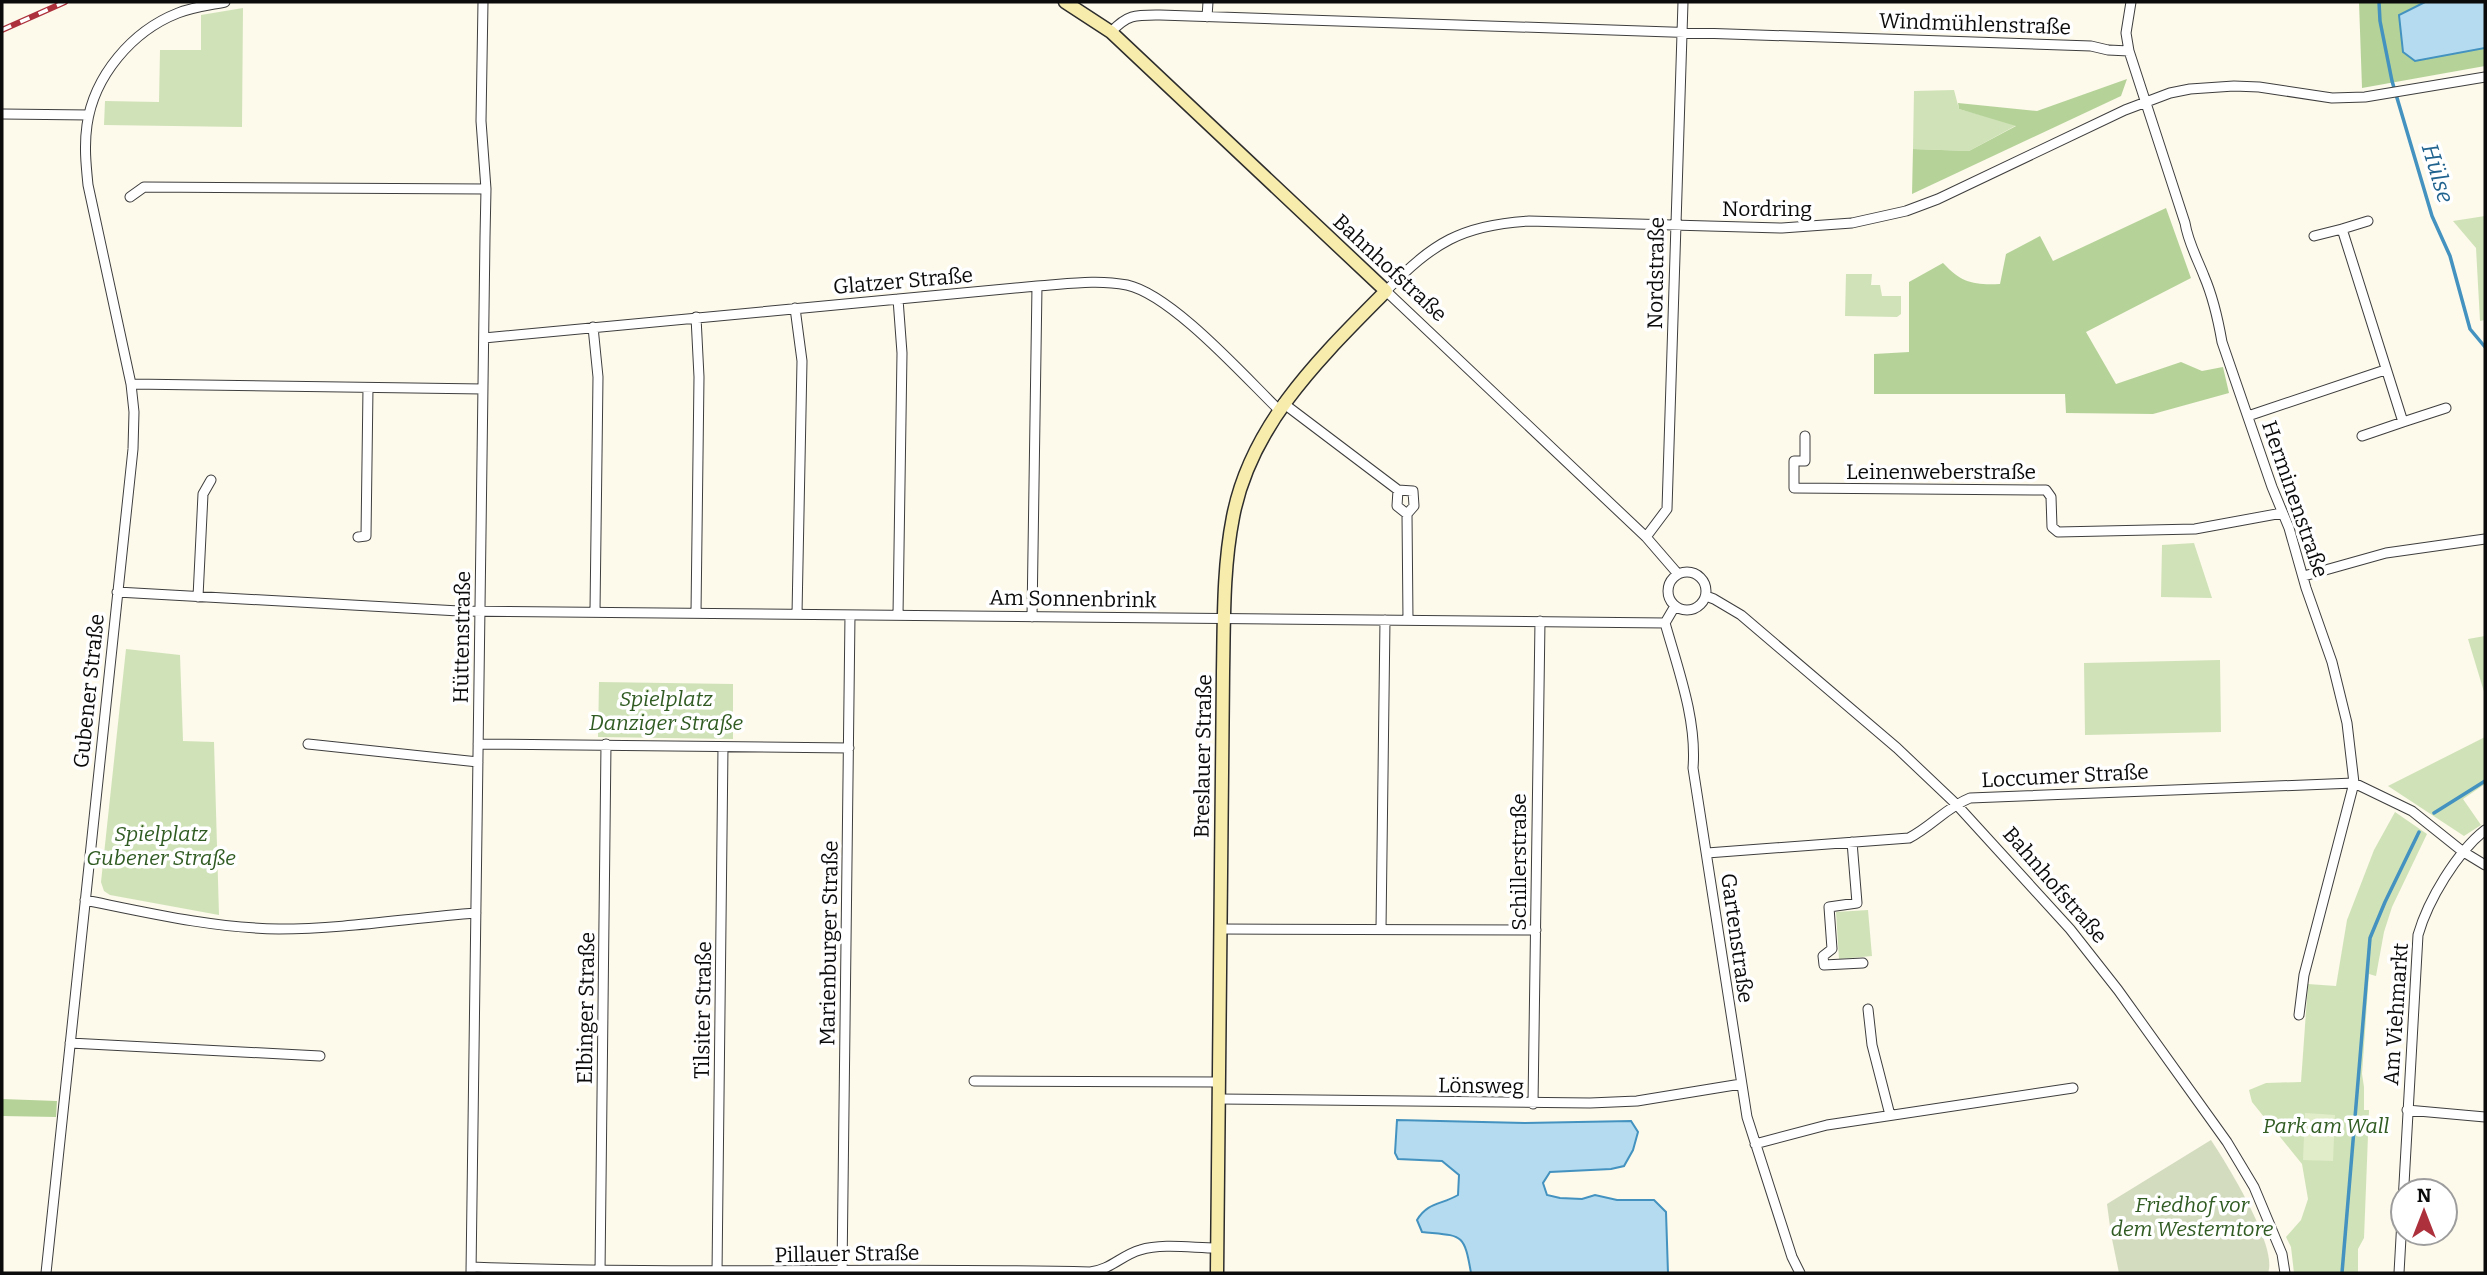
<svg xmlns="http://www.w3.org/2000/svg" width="2487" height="1275" viewBox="0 0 2487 1275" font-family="Bitter,serif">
<rect width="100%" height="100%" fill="#fdf9eb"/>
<!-- green -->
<path fill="#d0e3b8" d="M 243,8 L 242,127 L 104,125 L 105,101 L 159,102 L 160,50 L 201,50 L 201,15 Z
M 1954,90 L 1959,109 L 2017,125 L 1969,151 L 1913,149 L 1914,91 Z
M 2485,216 L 2485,320 L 2480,321 L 2476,248 L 2453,221 Z
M 1846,274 L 1872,274 L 1871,285 L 1880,285 L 1882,296 L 1901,296 L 1901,314 L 1897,317 L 1845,316 Z
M 2194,543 L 2212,598 L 2161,597 L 2162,545 Z
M 2485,636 L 2485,695 L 2468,639 Z
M 126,649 L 180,655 L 183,741 L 214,742 L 219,915 L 110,895 L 104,891 L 101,882 Z
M 2220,660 L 2221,732 L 2085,735 L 2084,663 Z
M 599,682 L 733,684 L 733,739 L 598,737 Z
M 2485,737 L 2485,784 L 2463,799 L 2481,825 L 2464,836 L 2388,786 Z
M 2395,812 L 2427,834 L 2392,907 L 2384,932 L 2376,976 L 2369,974 L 2362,1074 L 2364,1087 L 2364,1110 L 2369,1110 L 2364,1238 L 2358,1249 L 2358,1273 L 2294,1273 L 2291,1247 L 2286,1237 L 2301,1220 L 2308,1199 L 2302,1164 L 2252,1102 L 2249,1090 L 2266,1083 L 2301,1082 L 2308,984 L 2336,986 L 2347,920 L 2374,850 Z
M 1868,910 L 1872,956 L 1839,959 L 1836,912 Z"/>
<!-- forest -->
<path fill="#b5d399" d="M 2359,2 L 2425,2 L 2399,15 L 2415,61 L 2485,48 L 2485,66 L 2362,88 Z
M 2127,79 L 2121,96 L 1912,194 L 1913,149 L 1969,151 L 2016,126 L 1959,109 L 1958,103 L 2037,111 Z
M 2166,208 L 2191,278 L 2086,332 L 2116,384 L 2181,362 L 2202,371 L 2223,367 L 2229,393 L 2153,414 L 2066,413 L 2065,394 L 1874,394 L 1874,354 L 1909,352 L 1909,282 L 1943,263 C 1962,283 1973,285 2000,284 L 2006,254 L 2040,236 L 2053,261 Z
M 2,1099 L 57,1101 L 56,1117 L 2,1116 Z"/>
<!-- cemetery -->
<path fill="#d3dcbf" d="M 2211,1140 C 2227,1164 2278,1247 2268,1273 L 2119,1273 L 2111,1234 L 2107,1204 Z"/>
<!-- pitch -->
<path fill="#e1ecc9" d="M 2305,1113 L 2335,1115 L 2333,1161 L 2303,1160 Z"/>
<!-- water -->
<path fill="#b4dbef" stroke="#4392bf" stroke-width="2" d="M 2425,2 L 2485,2 L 2485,48 L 2415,61 L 2403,52 L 2399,15 Z
M 1397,1120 L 1525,1123 L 1631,1121 L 1638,1132 L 1633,1150 L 1624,1166 L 1611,1169 L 1550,1172 L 1543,1183 L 1547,1195 L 1560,1198 L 1582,1199 L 1595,1195 L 1617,1200 L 1654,1200 L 1666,1212 L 1668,1273 L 1471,1273 C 1464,1232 1462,1236 1422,1232 L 1417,1220 C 1428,1202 1441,1205 1458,1195 L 1459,1175 L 1442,1161 L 1398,1159 L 1395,1153 Z"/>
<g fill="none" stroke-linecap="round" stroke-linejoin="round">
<!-- stream -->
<path stroke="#4392bf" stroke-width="3.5" d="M 2379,2 L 2380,21 L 2392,81 L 2432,216 L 2450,256 L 2470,329 L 2485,347
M 2434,813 L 2485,781
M 2342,1273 L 2370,938 L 2385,902 L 2419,832"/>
<!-- street casing -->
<g stroke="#3e3e3e" stroke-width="11">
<path id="street" d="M 2131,2 L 2126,33 L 2129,51 L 2185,223 C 2188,242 2197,258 2204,276 C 2213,297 2218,319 2222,342 L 2272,487 L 2289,528 L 2306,588 L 2332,662 L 2347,723 L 2354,783 L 2304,975 L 2299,1015
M 1207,17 L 1208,2
M 1111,32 C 1128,14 1136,15 1160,15 L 2091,46 L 2108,50 L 2129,51
M 2,114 L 89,115
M 130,197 L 144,187 L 486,189
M 2368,221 L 2342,229 L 2403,422 L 2446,408
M 2314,236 L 2342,229
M 898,299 L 902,353 L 898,615
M 795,308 L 802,361 L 797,614
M 696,317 L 699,377 L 696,613
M 593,327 L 598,377 L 595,611
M 484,338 L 1037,286 C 1067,284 1097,279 1127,285 C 1172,295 1244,376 1279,410
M 131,384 L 483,389
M 1283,403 L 1398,490 L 1397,506 L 1407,514 L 1408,620
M 2248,416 L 2385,370
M 1805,436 L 1805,461 L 1794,461 L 1794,488 L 2046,490 L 2051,497 L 2052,527 L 2058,532 L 2195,529 L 2282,513
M 2362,436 L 2403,422
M 1398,490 L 1413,491 L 1414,506 L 1407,514
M 358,537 L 366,536 L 368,388
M 1646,537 L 1667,509 L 1683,2
M1668 591a19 19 0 1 1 38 0a19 19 0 1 1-38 0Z
M 1678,574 L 1646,537 L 1386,291 C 1433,243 1461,225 1529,221 L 1782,228 L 1852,223 L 1906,211 L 1938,199 L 2125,110 L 2170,93 L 2190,89 L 2234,86 L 2259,87 L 2332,98 L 2365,97 L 2485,77
M 2304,576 L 2386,553 L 2485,539
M 117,592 L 459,611 L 1665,623
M 1706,596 L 1714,599 L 1741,615 L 1897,748 L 1956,804 L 2070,929 L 2118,990 L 2227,1142 L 2254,1187 L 2282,1254 L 2285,1273
M 198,597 L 203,494 L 211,480
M 1675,606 L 1665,623 C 1678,669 1697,720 1693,768 L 1747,1117 L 1792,1257 L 1800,1273
M 1032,617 L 1037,286
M 308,744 L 478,762
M 478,744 L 849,748
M 1852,842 L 1857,903 L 1829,907 L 1832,949 L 1823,956 L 1824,965 L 1863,963
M 1707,853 L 1909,838 C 1932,826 1947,807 1970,798 L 2354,783 L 2412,811 L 2462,851 L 2485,865
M 85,900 C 149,913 213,928 279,929 C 345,929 410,918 476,913
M 1221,929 L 1536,930
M 1381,929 L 1385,620
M 1868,1009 L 1872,1045 L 1890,1115
M 70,1043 L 320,1056
M 974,1081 L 1219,1082
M 1219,1099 L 1590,1103 L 1637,1101 L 1741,1084
M 1533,1104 L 1540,621
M 2407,1110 L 2485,1117
M 1755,1144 L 1827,1125 L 2073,1088
M 471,1267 C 678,1275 884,1267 1090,1272 C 1110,1270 1122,1255 1140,1250 C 1163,1243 1193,1248 1217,1248
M 600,1272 L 606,744
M 842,1272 L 850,615
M 46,1273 L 133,449 L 134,412 L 131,384 L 88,185 C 86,165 84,146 87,125 C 94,76 132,31 178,13 C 193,7 210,5 225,2
M 471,1273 L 485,237 L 486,189 L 481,121 L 483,2
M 717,1273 L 723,747
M 2399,1273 L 2418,935 C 2428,900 2457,852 2485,830"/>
</g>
<!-- secondary casing -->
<g stroke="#2d2d2d" stroke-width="15">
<path id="secondary" d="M 1065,2 L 1111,32 L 1386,291 C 1322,356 1251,423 1233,517 C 1223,568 1224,620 1223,672 L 1217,1273"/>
</g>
<!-- street -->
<use href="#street" stroke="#fff" stroke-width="9"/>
<!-- secondary -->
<use href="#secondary" stroke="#f7ecac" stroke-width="12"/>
<!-- rail casing -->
<g stroke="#ac313c" stroke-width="6">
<path id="rail" d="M 2,30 L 65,2"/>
</g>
<!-- rail -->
<use href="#rail" stroke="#fff" stroke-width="3.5" stroke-dasharray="10" stroke-linecap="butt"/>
</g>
<g text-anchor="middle" stroke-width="7" stroke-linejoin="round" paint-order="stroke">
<!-- street labels -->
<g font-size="21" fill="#0b0b0b" stroke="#fff">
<text transform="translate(1975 24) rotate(2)" y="7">Windmühlenstraße</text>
<text x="1767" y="216">Nordring</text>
<text transform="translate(1390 268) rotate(43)" y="7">Bahnhofstraße</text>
<text transform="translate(1656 273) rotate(-89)" y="7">Nordstraße</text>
<text transform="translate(903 281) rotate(-5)" y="7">Glatzer Straße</text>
<text x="1941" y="479">Leinenweberstraße</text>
<text transform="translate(2295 499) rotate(71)" y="7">Herminenstraße</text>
<text transform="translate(1073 599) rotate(1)" y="7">Am Sonnenbrink</text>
<text transform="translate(462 637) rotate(-89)" y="7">Hüttenstraße</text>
<text transform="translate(89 691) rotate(-84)" y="7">Gubener Straße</text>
<text transform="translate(1203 756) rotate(-89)" y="7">Breslauer Straße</text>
<text transform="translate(2065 776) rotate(-3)" y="7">Loccumer Straße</text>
<text transform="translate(1519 862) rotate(-90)" y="7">Schillerstraße</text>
<text transform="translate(2055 885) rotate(49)" y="7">Bahnhofstraße</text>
<text transform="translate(1737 938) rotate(82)" y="7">Gartenstraße</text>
<text transform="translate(829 943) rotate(-89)" y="7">Marienburger Straße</text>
<text transform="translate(586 1008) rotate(-89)" y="7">Elbinger Straße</text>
<text transform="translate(703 1010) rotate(-89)" y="7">Tilsiter Straße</text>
<text transform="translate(2396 1014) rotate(-86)" y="7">Am Viehmarkt</text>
<text transform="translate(1481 1086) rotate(1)" y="7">Lönsweg</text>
<text transform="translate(847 1254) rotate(-1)" y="7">Pillauer Straße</text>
</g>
<!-- park labels -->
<g font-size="21" font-style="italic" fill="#305b22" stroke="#fff">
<text x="666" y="706">Spielplatz<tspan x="666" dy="24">Danziger Straße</tspan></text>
<text x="161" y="841">Spielplatz<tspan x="161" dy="24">Gubener Straße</tspan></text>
<text x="2326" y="1133">Park am Wall</text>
<text x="2192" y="1212">Friedhof vor<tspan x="2192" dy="24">dem Westerntore</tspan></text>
</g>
<!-- water labels -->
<g font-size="23" font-style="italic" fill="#21638f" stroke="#fff">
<text transform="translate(2438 173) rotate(73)" y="8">Hülse</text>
</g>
</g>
<!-- border -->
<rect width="2487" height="1275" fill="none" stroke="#0b0b0b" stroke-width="7"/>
<!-- north arrow -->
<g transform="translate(2424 1212)"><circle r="33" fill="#ffffff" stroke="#9d9d9d" stroke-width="2"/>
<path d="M0-5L12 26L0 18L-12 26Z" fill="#ac313c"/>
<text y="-10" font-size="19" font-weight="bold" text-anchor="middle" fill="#0b0b0b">N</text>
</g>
</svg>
